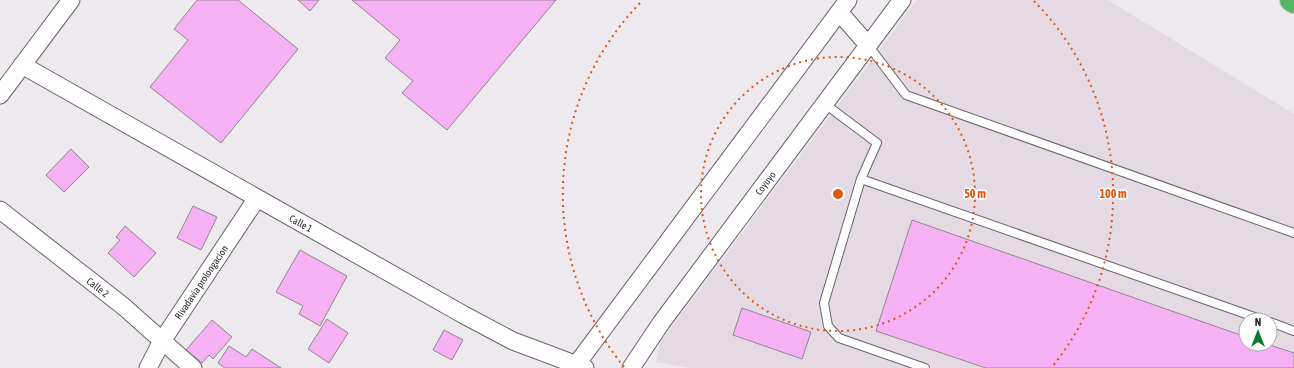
<svg xmlns="http://www.w3.org/2000/svg" width="1294" height="368" viewBox="0 0 1294 368" font-family="'Asap Condensed',sans-serif">
<rect width="100%" height="100%" fill="#eee9ee"/>
<!-- built -->
<path fill="#e5dae4" fill-rule="evenodd" d="M 917,0 L 1108,0 L 1294,114 L 1294,368 L 689,368 L 656,362 L 660,342 ZM 1246,320 L 1270,320 L 1270,344 L 1246,344 Z"/>
<!-- building -->
<path fill="#f6b0f4" stroke="#8d888c" d="M 197,0 L 238,0 L 298,49 L 221,143 L 150,87 L 188,40 L 174,29 Z
M 298,0 L 319,0 L 310,11 Z
M 352,0 L 556,0 L 447,130 L 402,93 L 413,81 L 385,58 L 400,40 Z
M 71,149 L 89,167 L 64,192 L 46,175 Z
M 193,206 L 217,217 L 201,250 L 177,238 Z
M 912,220 L 1246,337 L 1246,344 L 1267,344 L 1294,353 L 1294,368 L 986,368 L 876,331 Z
M 125,226 L 156,253 L 134,277 L 108,253 L 120,240 L 116,237 Z
M 300,250 L 347,276 L 320,326 L 299,314 L 303,306 L 276,292 Z
M 742,308 L 811,332 L 802,359 L 733,335 Z
M 327,319 L 348,333 L 329,363 L 308,349 Z
M 212,320 L 232,337 L 213,359 L 209,355 L 202,363 L 186,350 Z
M 444,330 L 463,340 L 452,360 L 433,350 Z
M 229,346 L 246,357 L 252,349 L 281,368 L 225,368 L 218,363 Z"/>
<g fill="none" stroke-linecap="round" stroke-linejoin="round">
<!-- lane casing -->
<g stroke="#686367" stroke-width="10">
<path id="lane" d="M 868,45 L 906,95 L 1294,233
M 825,104 L 877,143 L 861,179 L 824,303 L 828,326 L 839,338 L 925,368
M 861,179 L 1263,320
M 1270,322 L 1294,331"/>
</g>
<!-- street casing -->
<g stroke="#686367" stroke-width="19">
<path id="street" d="M 839,12 L 868,45
M 22,65 L 464,315 L 513,341 L 585,368
M 0,95 L 71,0
M 0,210 L 123,306 L 193,368
M 576,365 L 848,0
M 148,368 L 162,341 L 257,198
M 631,368 L 661,323 L 902,0"/>
</g>
<!-- highway casing -->
<g stroke="#c8c8c8" stroke-width="24">
<path id="highway" d="M 1291,0 L 1294,2"/>
</g>
<!-- lane -->
<use href="#lane" stroke="#fff" stroke-width="8"/>
<!-- street -->
<use href="#street" stroke="#fff" stroke-width="17"/>
<!-- highway -->
<use href="#highway" stroke="#57b465" stroke-width="22"/>
</g>
<!-- distance rings -->
<g fill="none" stroke="#df570e" stroke-width="2" stroke-dasharray="2 4">
<circle cx="838" cy="194" r="137"/>
<path d="M624 367A275 275 0 0 1 642 1M1034 1A275 275 0 0 1 1052 367"/>
</g>
<g text-anchor="middle" stroke-width="3" stroke-linejoin="round" paint-order="stroke">
<!-- street labels -->
<g font-size="10" fill="#2b2a2b" stroke="#fff">
<text transform="translate(765 183) rotate(-53)" y="4">Coyuyo</text>
<text transform="translate(301 223) rotate(29)" y="4">Calle 1</text>
<text transform="translate(201 282) rotate(-56)" y="4">Rivadavia prolongacion</text>
<text transform="translate(98 287) rotate(38)" y="4">Calle 2</text>
</g>
</g>
<circle cx="838" cy="194" r="6" fill="#df570e" stroke="#fff" stroke-width="2"/>
<g font-size="12" text-anchor="middle" font-weight="bold" fill="#df570e" stroke="#fff" stroke-width="3" stroke-linejoin="round" paint-order="stroke">
<text x="975" y="198">50 m</text>
<text x="1113" y="198">100 m</text>
</g>
<!-- north arrow -->
<g transform="translate(1258 332)"><circle r="19" fill="#ffffff" stroke="#aaaaaa"/>
<path d="M0-3L7 15L0 10L-7 15Z" fill="#0d792d"/>
<text y="-6" font-size="11" font-weight="bold" text-anchor="middle" fill="#2b2a2b">N</text>
</g>
</svg>
